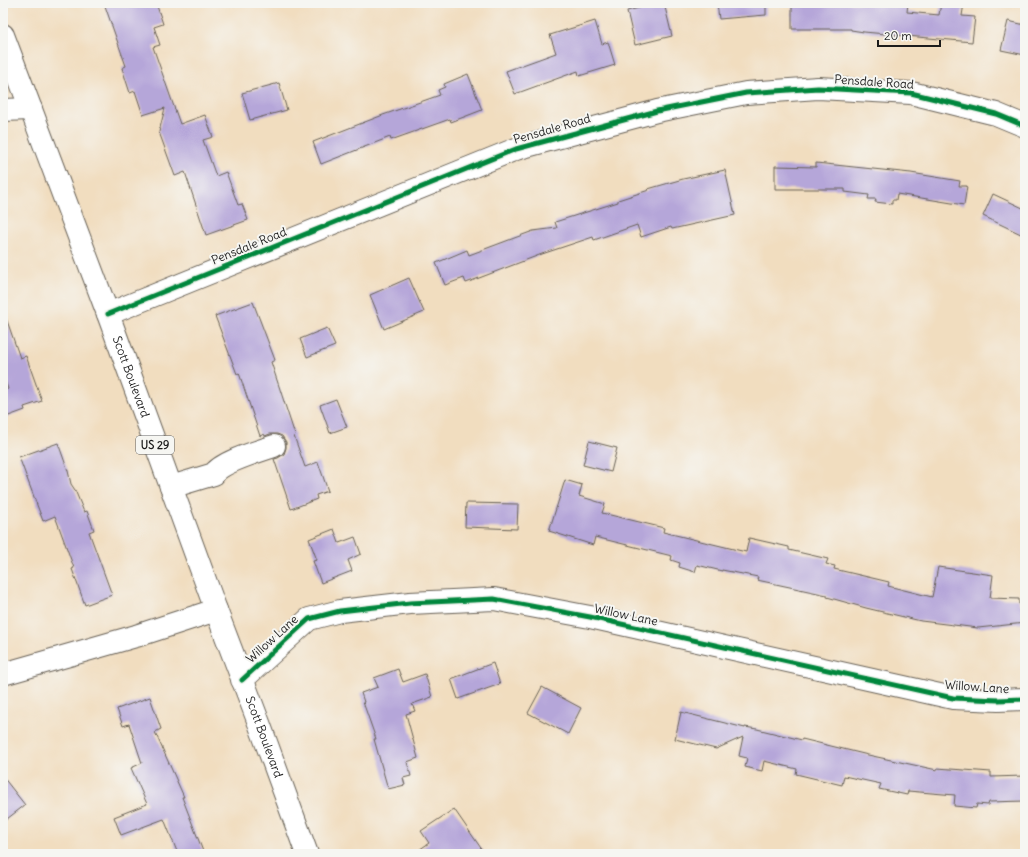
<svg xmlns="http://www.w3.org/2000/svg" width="1028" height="857" viewBox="0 0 1028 857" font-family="Delius,sans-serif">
<rect width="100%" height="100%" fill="#f6f6f2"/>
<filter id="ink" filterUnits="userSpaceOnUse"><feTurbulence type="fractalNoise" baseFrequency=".025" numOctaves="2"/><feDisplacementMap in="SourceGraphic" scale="8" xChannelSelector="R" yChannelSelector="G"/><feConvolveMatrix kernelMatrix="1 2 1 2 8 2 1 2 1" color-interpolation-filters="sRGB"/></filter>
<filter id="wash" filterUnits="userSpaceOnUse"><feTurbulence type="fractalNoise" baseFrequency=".012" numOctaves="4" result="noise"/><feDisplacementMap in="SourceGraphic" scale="16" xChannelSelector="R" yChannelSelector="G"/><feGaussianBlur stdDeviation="0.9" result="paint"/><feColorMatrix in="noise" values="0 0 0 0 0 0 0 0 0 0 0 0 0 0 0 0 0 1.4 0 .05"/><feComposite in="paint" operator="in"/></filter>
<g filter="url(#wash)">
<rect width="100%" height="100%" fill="#f1ddbf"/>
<g id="blocks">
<!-- building -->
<path fill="#b5a6d9" d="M 104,3 L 156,3 L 163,24 L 154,27 L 160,45 L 153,47 L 180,124 L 205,115 L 213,137 L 203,140 L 216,176 L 226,172 L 238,205 L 242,204 L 248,220 L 206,235 L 185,172 L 175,176 L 159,132 L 165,108 L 143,115 L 135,91 L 130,93 L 122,68 L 126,66 Z
M 659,3 L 664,3 L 672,36 L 635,45 L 627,11 Z
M 717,3 L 766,3 L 766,15 L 719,19 Z
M 792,3 L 908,3 L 907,12 L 939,15 L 941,3 L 964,3 L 962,16 L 975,17 L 972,42 L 864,32 L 851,30 L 851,29 L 792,29 Z
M 595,21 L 602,44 L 608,42 L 615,65 L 579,76 L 578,71 L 515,94 L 506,71 L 556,53 L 550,35 Z
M 1008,21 L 1025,25 L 1025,55 L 1001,50 Z
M 468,74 L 482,110 L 451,122 L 450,119 L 391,140 L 390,137 L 321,164 L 313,142 L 383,115 L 440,95 L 438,90 L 445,87 L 444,84 Z
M 279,83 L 287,110 L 250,120 L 242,93 Z
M 816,163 L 911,173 L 960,181 L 959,186 L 967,186 L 964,205 L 897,194 L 896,200 L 892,200 L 892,204 L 875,202 L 876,199 L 868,199 L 869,195 L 845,192 L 845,189 L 775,189 L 775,166 L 816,167 Z
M 725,170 L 735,215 L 672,229 L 671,227 L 641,237 L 637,225 L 594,240 L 593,237 L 542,254 L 466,283 L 464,278 L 445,285 L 436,263 L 467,250 L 469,255 L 533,231 L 557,228 L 555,222 L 618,202 L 618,200 L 649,190 L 648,189 L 683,179 Z
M 993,194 L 1025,209 L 1025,236 L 983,216 Z
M 409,278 L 424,312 L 384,329 L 370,295 Z
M 253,302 L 275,360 L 271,362 L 295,435 L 294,436 L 305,467 L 318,462 L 328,491 L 316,495 L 317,499 L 291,509 L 274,459 L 278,458 L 284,454 L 286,448 L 286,442 L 282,436 L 277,434 L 270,434 L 265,436 L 264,434 L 260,436 L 239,373 L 237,374 L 215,316 Z
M 5,315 L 20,358 L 26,356 L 42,401 L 24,407 L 25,410 L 3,418 L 3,391 L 8,389 L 3,375 L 3,316 Z
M 327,328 L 335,346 L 307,357 L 300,339 Z
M 336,399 L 347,427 L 330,433 L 320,405 Z
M 589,441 L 617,448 L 611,472 L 583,465 Z
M 58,443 L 68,471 L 71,484 L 75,490 L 84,512 L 87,511 L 94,530 L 89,532 L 112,595 L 85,605 L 72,569 L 74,568 L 55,516 L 43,521 L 19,457 Z
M 565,480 L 582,485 L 579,496 L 605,504 L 602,513 L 664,528 L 663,532 L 746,552 L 749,538 L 789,547 L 789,550 L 828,559 L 826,564 L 835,566 L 834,569 L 889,582 L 888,586 L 932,597 L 938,567 L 993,575 L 990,598 L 1019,599 L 1019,604 L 1025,604 L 1025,623 L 978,628 L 921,621 L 866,608 L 827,597 L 827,595 L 757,580 L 758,577 L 722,570 L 722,571 L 697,565 L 695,572 L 679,567 L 680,563 L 671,560 L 672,556 L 595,537 L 593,545 L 549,531 Z
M 466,503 L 518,504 L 517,529 L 465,527 Z
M 334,529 L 339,543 L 355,537 L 361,554 L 348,560 L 352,571 L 321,583 L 313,561 L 317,560 L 309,539 Z
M 493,663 L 500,684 L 458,699 L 451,679 Z
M 398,669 L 403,682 L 425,674 L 432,697 L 412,704 L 415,711 L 406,714 L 418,758 L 407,762 L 411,776 L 403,778 L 405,785 L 388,789 L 374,739 L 376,739 L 363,702 L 364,702 L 361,693 L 378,687 L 374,678 Z
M 542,687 L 581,708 L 568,734 L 528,713 Z
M 150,697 L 161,729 L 155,732 L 184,797 L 182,797 L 204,854 L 178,854 L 164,819 L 121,835 L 114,817 L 147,804 L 131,768 L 142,763 L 129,724 L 123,726 L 117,709 Z
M 681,712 L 745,728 L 745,727 L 757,729 L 802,740 L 802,739 L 868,755 L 937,770 L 937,768 L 991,772 L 991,777 L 1025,776 L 1025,801 L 989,802 L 988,805 L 977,804 L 976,808 L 954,806 L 955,795 L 908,791 L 907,795 L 879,789 L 881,784 L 844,776 L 842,785 L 796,774 L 797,769 L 764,761 L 762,771 L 745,767 L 747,758 L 739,756 L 743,737 L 716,749 L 675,739 Z
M 3,777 L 25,805 L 3,822 Z
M 454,809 L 485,854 L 413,854 L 429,843 L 421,831 Z"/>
</g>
</g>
<g filter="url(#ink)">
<use href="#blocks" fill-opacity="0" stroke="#676055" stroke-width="1"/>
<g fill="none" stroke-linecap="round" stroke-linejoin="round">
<!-- minor casing -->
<g stroke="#676055" stroke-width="24">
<path id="minor" d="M 3,110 L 31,109
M 108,314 L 516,149 L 657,111 L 746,93 L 818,88 L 911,93 L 996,114 L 1025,126
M 171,487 L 214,474 C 221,462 260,451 274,446
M 3,674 L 136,636 L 216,610
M 242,680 L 309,619 L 340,611 L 410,603 L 494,599 L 590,617 L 953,698 L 998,700 L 1025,699"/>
</g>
<!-- highway casing -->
<g stroke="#676055" stroke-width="24">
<g id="highway">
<path id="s1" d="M 3,35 L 108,314 L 216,610 L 259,723 L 307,854"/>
</g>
</g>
<!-- minor -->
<use href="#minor" stroke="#fff" stroke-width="22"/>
<!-- highway -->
<use href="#highway" stroke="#fff" stroke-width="22"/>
<!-- cycleway casing -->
<g stroke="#f6f6f2" stroke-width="8">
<path id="cycleway" d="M 108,314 L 516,149 L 657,111 L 746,93 L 818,88 L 911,93 L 996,114 L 1025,126
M 242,680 L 309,619 L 340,611 L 410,603 L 494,599 L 590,617 L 953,698 L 998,700 L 1025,699"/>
</g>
<!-- cycleway -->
<use href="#cycleway" stroke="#00873e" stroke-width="5"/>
</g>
</g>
<g text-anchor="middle" stroke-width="4" stroke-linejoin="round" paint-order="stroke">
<!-- shield labels -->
<rect fill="#f6f6f2" stroke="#5d5d5c" stroke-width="1" x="136" y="436" width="38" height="18" rx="3"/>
<g font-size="11" font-weight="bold" fill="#1c1c1c">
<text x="155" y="449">US 29</text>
</g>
<!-- street labels -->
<g font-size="12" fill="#1c1c1c" stroke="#f6f6f2">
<text transform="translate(874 82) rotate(4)" y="4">Pensdale Road</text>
<text transform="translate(552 129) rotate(-16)" y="4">Pensdale Road</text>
<text transform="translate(249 246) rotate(-22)" y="4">Pensdale Road</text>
<text dy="4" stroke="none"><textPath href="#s1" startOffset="365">Scott Boulevard</textPath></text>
<text transform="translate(626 615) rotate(12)" y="4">Willow Lane</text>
<text transform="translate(272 639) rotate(-42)" y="4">Willow Lane</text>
<text transform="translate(977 687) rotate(4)" y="4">Willow Lane</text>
<text dy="4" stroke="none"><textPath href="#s1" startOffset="749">Scott Boulevard</textPath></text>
</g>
</g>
<!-- margin -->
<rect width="1028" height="857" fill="none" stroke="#f6f6f2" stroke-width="16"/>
<!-- scale -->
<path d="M878 40v6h62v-6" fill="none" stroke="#1c1c1c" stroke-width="2"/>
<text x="884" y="40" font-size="12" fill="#1c1c1c" stroke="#f6f6f2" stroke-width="3" paint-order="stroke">20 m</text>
</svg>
